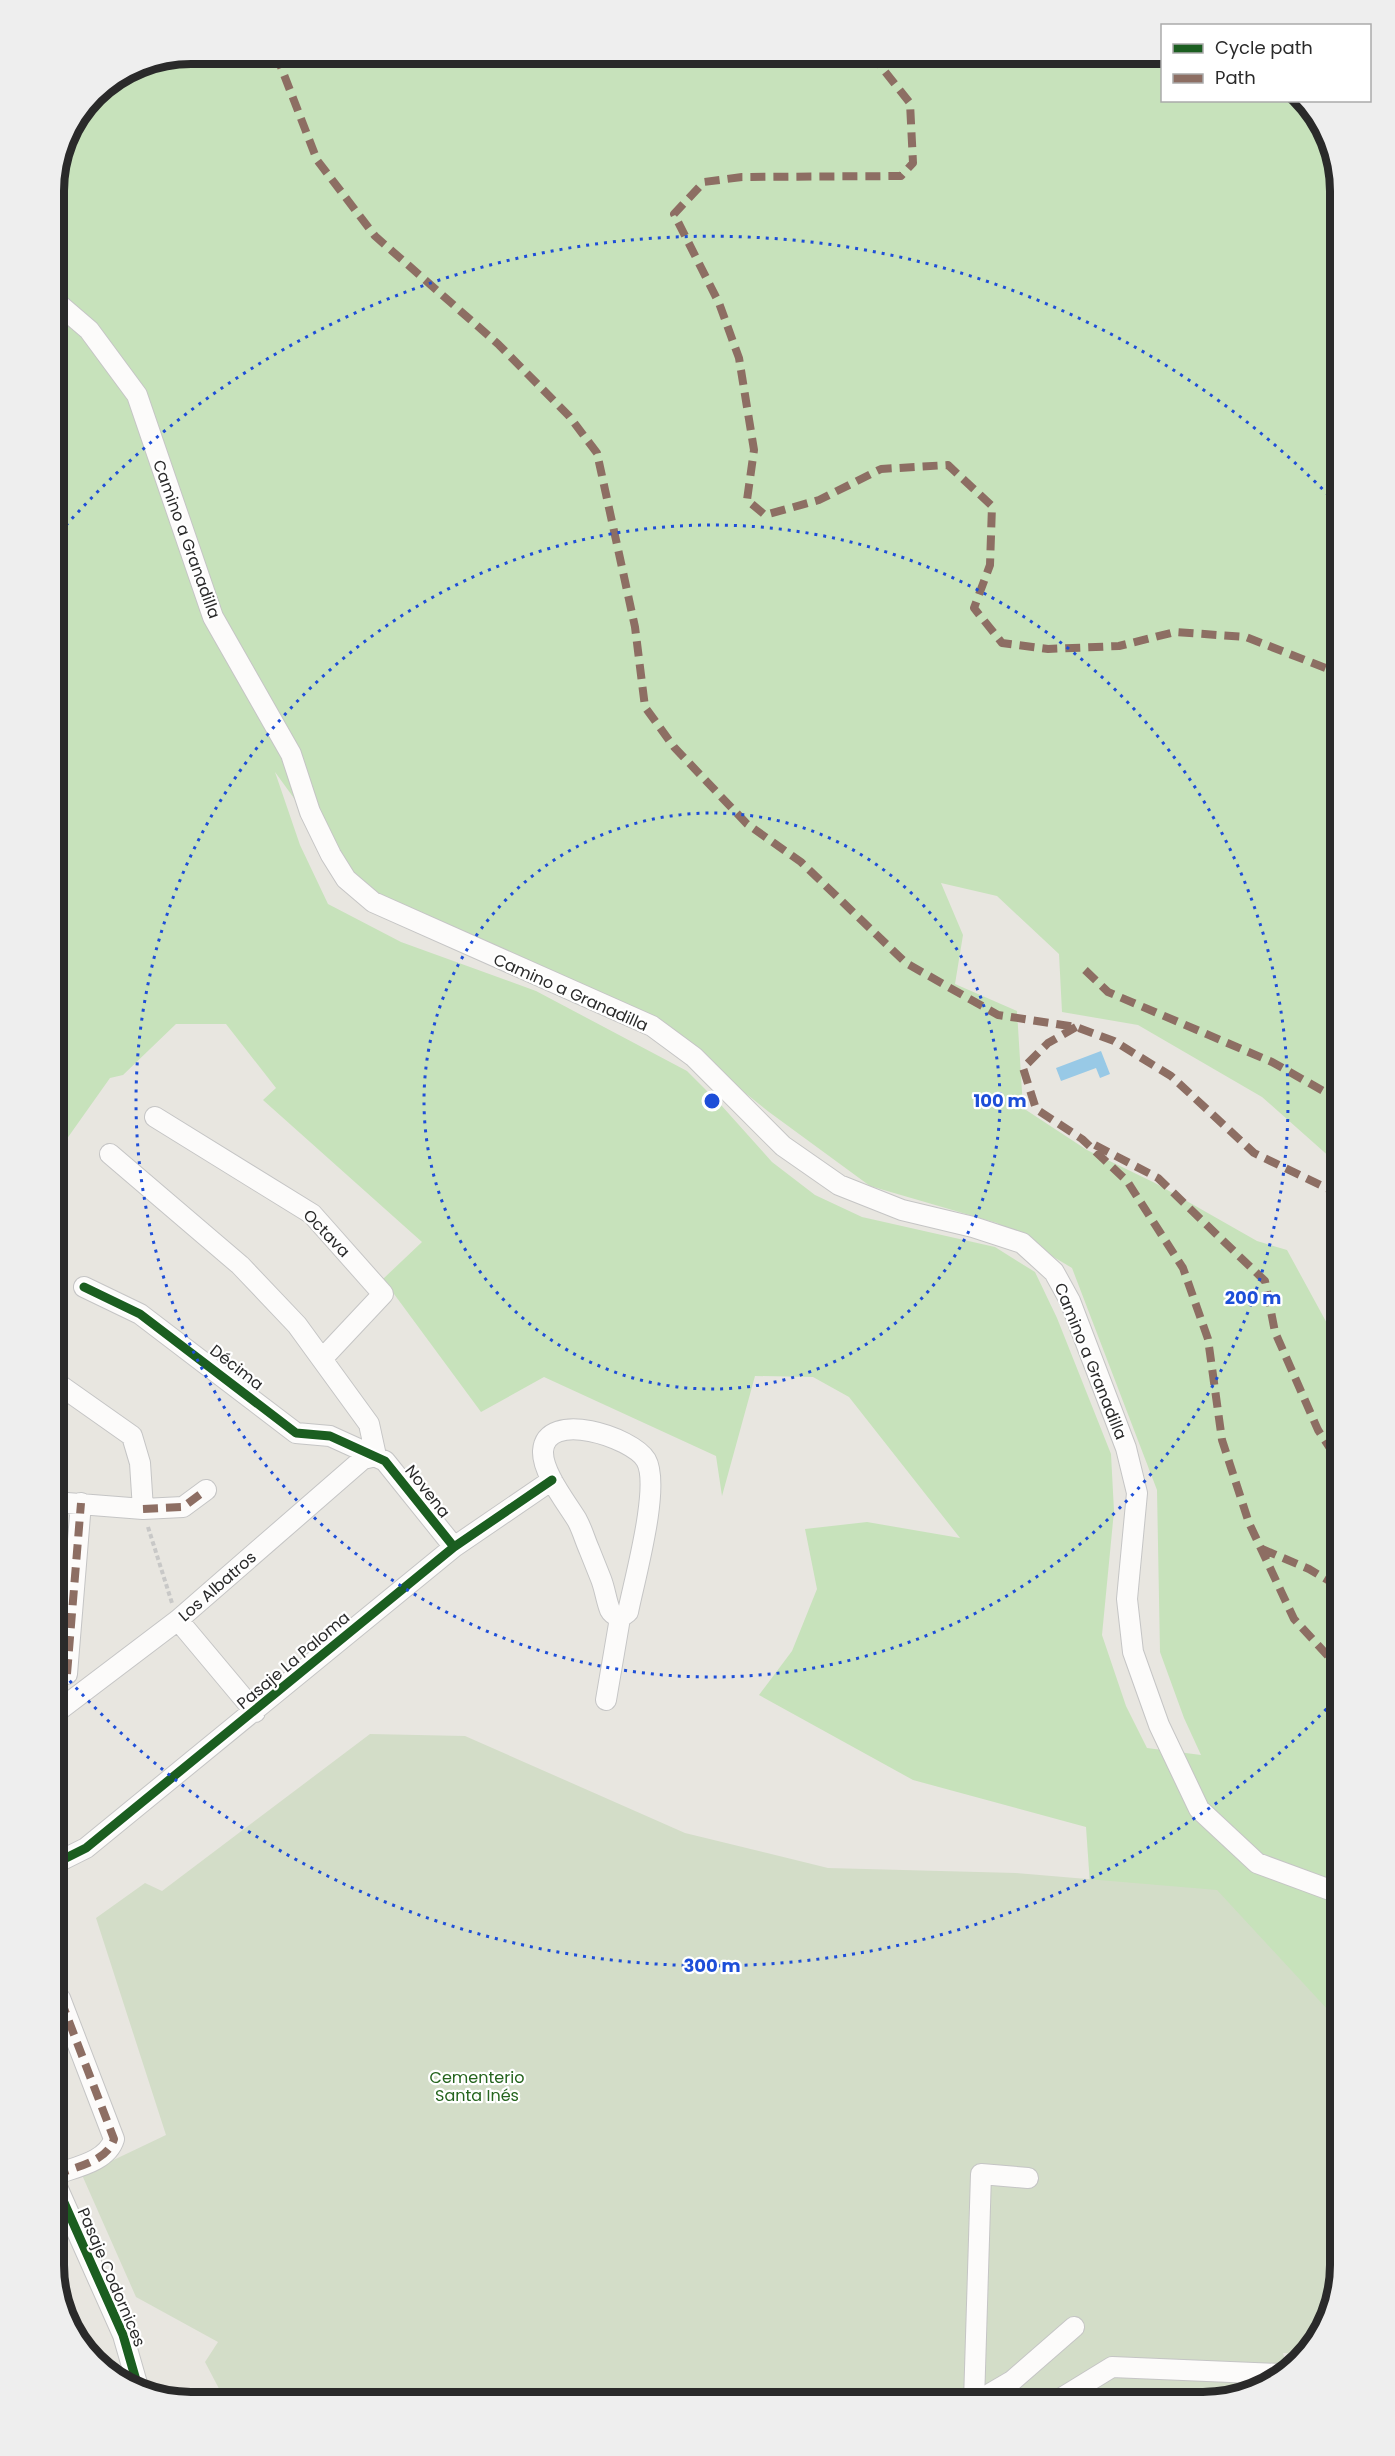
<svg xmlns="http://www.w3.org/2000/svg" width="1395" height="2456" viewBox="0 0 1395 2456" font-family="Poppins,sans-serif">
<rect width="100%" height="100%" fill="#e8e6e0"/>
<!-- green -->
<path fill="#c7e2bb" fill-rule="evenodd" d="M 191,54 L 1162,54 L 1162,100 L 1301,101 L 1327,131 L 1341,191 L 1341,1167 L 1262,1097 L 1138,1025 L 1062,1012 L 1059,954 L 997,896 L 941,883 L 963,935 L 955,984 L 1017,1011 L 1023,1108 L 1087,1150 L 1155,1183 L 1257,1241 L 1287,1250 L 1341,1349 L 1341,2040 L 1095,1957 L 1086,1827 L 913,1780 L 759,1695 L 792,1651 L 817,1589 L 805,1529 L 867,1522 L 960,1538 L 849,1397 L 813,1377 L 755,1376 L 722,1496 L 716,1456 L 544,1377 L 481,1412 L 383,1279 L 422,1242 L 263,1100 L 276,1088 L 226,1024 L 176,1024 L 123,1075 L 110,1078 L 54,1157 L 54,182 L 65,138 L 94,94 L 139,64 ZM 275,772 L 338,859 L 378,901 L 659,1024 L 769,1112 L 870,1186 L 997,1223 L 1072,1268 L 1157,1490 L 1160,1652 L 1184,1718 L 1201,1755 L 1147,1748 L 1126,1706 L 1102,1635 L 1114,1511 L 1111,1454 L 1057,1318 L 1035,1272 L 995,1247 L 862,1217 L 815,1195 L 772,1162 L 721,1105 L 687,1071 L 536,991 L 401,942 L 328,904 L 300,845 Z"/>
<!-- cemetery -->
<path fill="#d3ddc8" d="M 370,1734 L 465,1736 L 685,1833 L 828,1868 L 1016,1873 L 1217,1890 L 1341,2024 L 1341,2265 L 1318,2341 L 1303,2354 L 1283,2353 L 1287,2368 L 1264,2388 L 1204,2402 L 226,2402 L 205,2362 L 218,2342 L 136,2297 L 82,2175 L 166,2135 L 96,1918 L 145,1883 L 162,1891 Z"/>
<!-- water -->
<path fill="#98c9e6" d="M 1101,1051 L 1110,1074 L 1100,1078 L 1096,1068 L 1061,1081 L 1056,1068 Z"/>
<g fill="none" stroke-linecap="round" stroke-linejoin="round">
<!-- minor casing -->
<g stroke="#c5c5c5" stroke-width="22">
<path id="minor" d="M 54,300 L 89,330 L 137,395 L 213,617 L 291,754 L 310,812 L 331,855 L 346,879 L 373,902 L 652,1026 L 694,1057 L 783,1146 L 839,1185 L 902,1210 L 973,1227 L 1022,1243 L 1054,1272 L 1070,1301 L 1126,1448 L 1137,1493 L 1127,1599 L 1133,1652 L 1159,1725 L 1199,1809 L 1257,1863 L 1341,1894
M 155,1117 L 312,1214 L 383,1294 L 322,1359
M 110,1154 L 240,1265 L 297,1325 L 369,1424 L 376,1456
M 84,1287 L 140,1314 L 296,1433 L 330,1436 L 385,1461 L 454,1547
M 54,1381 L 132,1436 L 140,1463 L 143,1509
M 54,1502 L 143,1509 L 183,1507 L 206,1490
M 178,1620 L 255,1712
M 67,1674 L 81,1503
M 606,1700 L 620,1618 L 628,1612 C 634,1581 661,1486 646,1460 C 632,1437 546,1409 543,1451 C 542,1472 566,1502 577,1520 C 582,1529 585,1540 589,1549 C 593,1559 597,1569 601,1579 C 605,1589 606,1600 610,1610 C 612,1614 616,1616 620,1618
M 54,1714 L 178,1620 L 363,1459 L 376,1456
M 54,1864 L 86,1848 L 454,1547 L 552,1480
M 54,2175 C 75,2167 107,2162 114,2139 L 60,1998
M 54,2180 L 123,2335 L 138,2387
M 974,2402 L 981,2174 L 1028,2178
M 976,2402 L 1012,2381 L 1074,2327
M 1055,2402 L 1112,2367 L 1280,2374"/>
</g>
<!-- major casing -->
<g stroke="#c4c4c1" stroke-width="26">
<path id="major" d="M 114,2378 L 115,2379"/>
</g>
<!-- path -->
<path stroke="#c8c8c7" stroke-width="4" stroke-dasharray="4.5 3" stroke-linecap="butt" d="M 148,1527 L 172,1603"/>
<!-- minor -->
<use href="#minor" stroke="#fcfbfa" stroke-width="20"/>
<!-- major -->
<use href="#major" stroke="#e5e3d4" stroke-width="24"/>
<!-- quiet -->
<path stroke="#8d6e63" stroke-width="8" stroke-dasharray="15 8" stroke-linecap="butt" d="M 276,54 L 317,160 L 375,236 L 498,344 L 569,416 L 597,453 L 635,627 L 645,707 L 674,747 L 747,824 L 801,862 L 906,963 L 998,1015 L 1076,1027 L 1114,1041 L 1171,1076 L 1254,1153 L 1341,1195
M 871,54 L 910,103 L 913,163 L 901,176 L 742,177 L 704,182 L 674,214 L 719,303 L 739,358 L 754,450 L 747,500 L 765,515 L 819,500 L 881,469 L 948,465 L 992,506 L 990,565 L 974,608 L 1002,643 L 1048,649 L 1119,646 L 1175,632 L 1246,637 L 1341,674
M 1085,970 L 1108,992 L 1272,1062 L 1341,1101
M 1076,1027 L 1048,1043 L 1023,1068 L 1036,1109 L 1082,1139 L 1127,1181 L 1183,1268 L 1208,1339 L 1222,1440 L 1249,1523 L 1294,1619 L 1341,1670
M 1095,1145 L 1158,1178 L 1265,1281 L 1275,1332 L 1318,1430 L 1341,1465
M 143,1509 L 183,1507 L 206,1490
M 1262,1549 L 1309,1569 L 1341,1588
M 67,1674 L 81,1503
M 54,2175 C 75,2167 107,2162 114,2139 L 60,1998"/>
<!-- cycleway casing -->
<g stroke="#fff" stroke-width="13">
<path id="cycleway" d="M 84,1287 L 140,1314 L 296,1433 L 330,1436 L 385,1461 L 454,1547
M 54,1864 L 86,1848 L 454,1547 L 552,1480
M 54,2180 L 123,2335 L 138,2387"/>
</g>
<!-- cycleway -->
<use href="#cycleway" stroke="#1b5e20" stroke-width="9"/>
</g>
<!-- distance rings -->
<g fill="none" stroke="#1d4ed8" stroke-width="3" stroke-dasharray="3 6">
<circle cx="712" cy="1101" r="288"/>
<circle cx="712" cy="1101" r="576"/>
<path d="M1339 1696A865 865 0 0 1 54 1663M54 539A865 865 0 0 1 1339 506"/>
</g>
<g text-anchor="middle" stroke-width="4.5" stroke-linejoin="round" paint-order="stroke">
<!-- street labels -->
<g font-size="16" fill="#2a2a2a" stroke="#fff">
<text transform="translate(187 539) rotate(70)" y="6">Camino a Granadilla</text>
<text transform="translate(571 992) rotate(24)" y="6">Camino a Granadilla</text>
<text transform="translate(327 1233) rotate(46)" y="6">Octava</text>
<text transform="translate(1091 1361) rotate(68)" y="6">Camino a Granadilla</text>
<text transform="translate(237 1367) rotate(38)" y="6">Décima</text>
<text transform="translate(428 1491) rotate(52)" y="6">Novena</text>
<text transform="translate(217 1586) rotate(-41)" y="6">Los Albatros</text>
<text transform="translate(293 1660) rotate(-40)" y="6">Pasaje La Paloma</text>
<text transform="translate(112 2277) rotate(67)" y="6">Pasaje Codornices</text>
</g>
<!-- park labels -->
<g font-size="16" fill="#25641e" stroke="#fff">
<text x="477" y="2083">Cementerio<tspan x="477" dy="18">Santa Inés</tspan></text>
</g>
</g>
<!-- crop -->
<path d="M0 0H1395V2456H0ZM191 64H1203A127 127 0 0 1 1330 191V2265A127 127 0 0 1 1203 2392H191A127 127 0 0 1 64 2265V191A127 127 0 0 1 191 64Z" fill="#eee" fill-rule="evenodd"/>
<path fill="none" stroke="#2a2a2a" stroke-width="8" d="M191 64H1203A127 127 0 0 1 1330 191V2265A127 127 0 0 1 1203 2392H191A127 127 0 0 1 64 2265V191A127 127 0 0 1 191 64Z"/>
<circle cx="712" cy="1101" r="9" fill="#1d4ed8" stroke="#fff" stroke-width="3"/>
<g font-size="18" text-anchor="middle" font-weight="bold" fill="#1d4ed8" stroke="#fff" stroke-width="4.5" stroke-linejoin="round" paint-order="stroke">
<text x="1000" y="1107">100 m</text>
<text x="1253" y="1304">200 m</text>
<text x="712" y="1972">300 m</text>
</g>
<!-- legend -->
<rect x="1161" y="24" width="210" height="78" fill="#ffffff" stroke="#aaaaaa" stroke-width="1.5"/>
<rect x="1173" y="44" width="30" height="9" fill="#1b5e20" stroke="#aaaaaa" stroke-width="1.5"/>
<text x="1215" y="54" font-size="18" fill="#2a2a2a">Cycle path</text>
<rect x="1173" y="74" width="30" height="9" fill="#8d6e63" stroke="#aaaaaa" stroke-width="1.5"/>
<text x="1215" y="84" font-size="18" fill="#2a2a2a">Path</text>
</svg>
